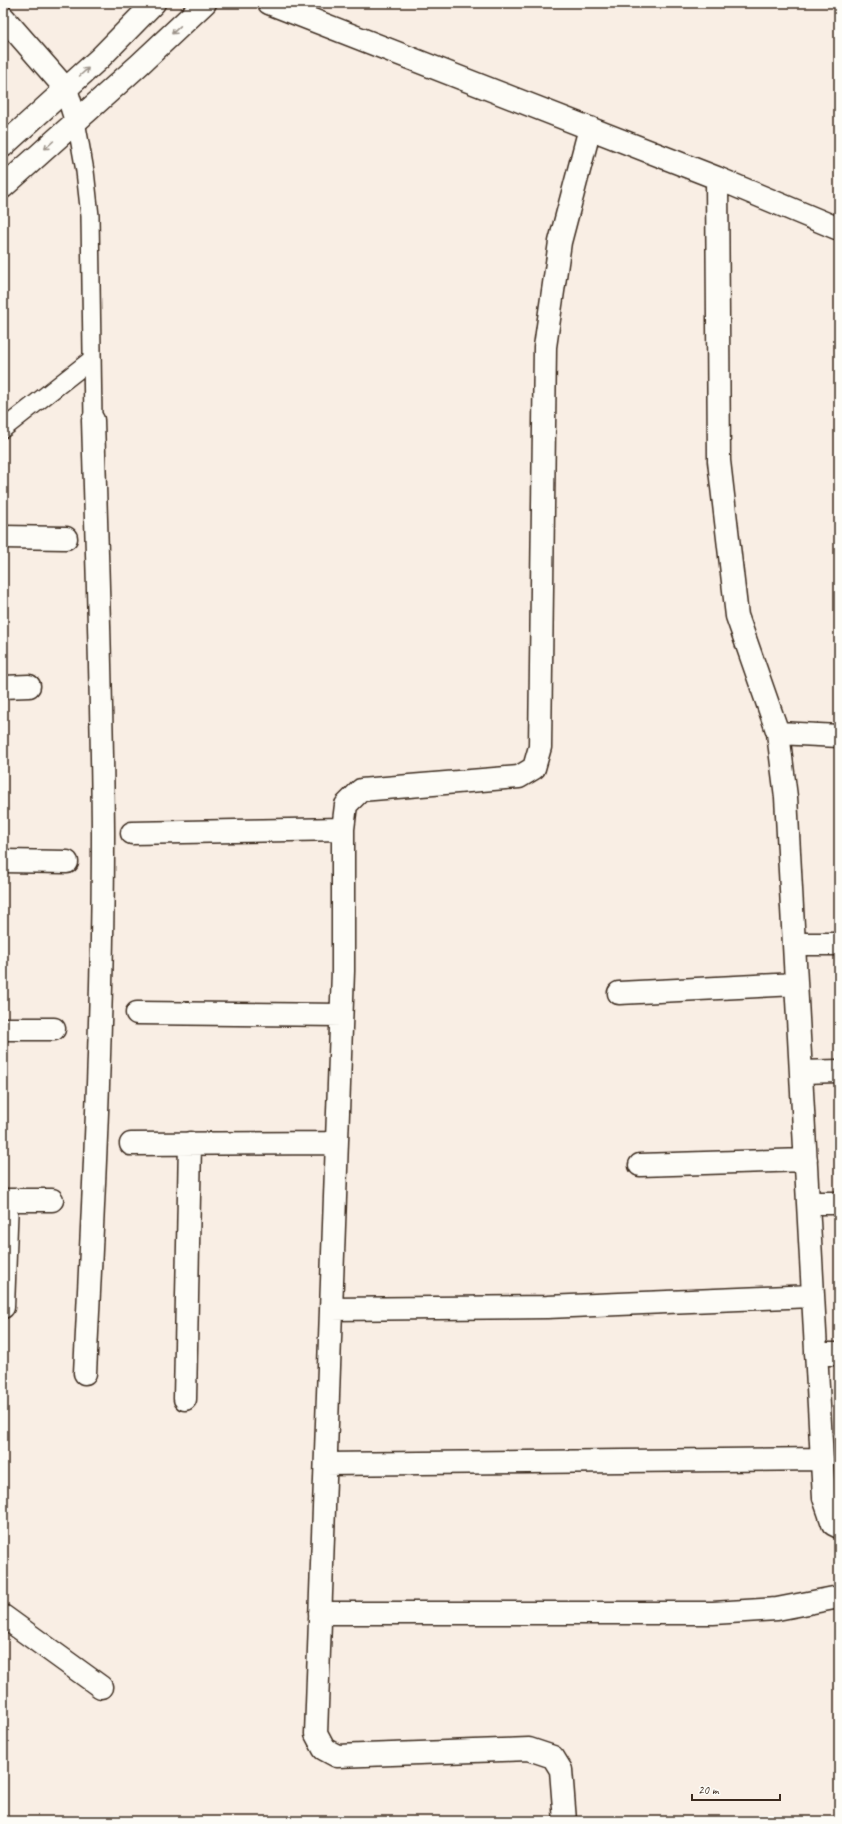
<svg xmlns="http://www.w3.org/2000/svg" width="842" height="1824" viewBox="0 0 842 1824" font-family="Caveat,sans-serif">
<rect width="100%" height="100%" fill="#f9eee4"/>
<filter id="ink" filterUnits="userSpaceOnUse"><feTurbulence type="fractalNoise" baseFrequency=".025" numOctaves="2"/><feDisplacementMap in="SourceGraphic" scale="8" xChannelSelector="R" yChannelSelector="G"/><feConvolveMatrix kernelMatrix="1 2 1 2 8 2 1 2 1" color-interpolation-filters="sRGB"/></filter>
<g filter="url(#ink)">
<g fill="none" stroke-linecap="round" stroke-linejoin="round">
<!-- service casing -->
<g stroke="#3b2a1e" stroke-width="20">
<path id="service" d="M 76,121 L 85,171 L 90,216 L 93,420
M 3,429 L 92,359"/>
</g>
<!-- minor casing -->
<g stroke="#3b2a1e" stroke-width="25">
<path id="minor" d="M 269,3 L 717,178 L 839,229
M 3,17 L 66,89 L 76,121
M 717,178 L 719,461 L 737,616 L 778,733 L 786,797 L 824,1498 L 833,1524 L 839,1527
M 3,537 L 66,538
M 3,687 L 29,686
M 778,733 L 839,736
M 132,833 L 343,829
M 3,861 L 67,862
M 794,944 L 839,944
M 619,993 L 796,984
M 137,1013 L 341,1015
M 3,1029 L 54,1029
M 801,1072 L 839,1071
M 131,1144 L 336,1143
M 640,1165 L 806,1160
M 3,1200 L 52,1200
M 808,1203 L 839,1203
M 3,1307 L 7,1200
M 331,1309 L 547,1307 L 813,1296
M 816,1354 L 839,1354
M 85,1373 C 94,1192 103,1012 103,832 C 102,694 97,557 93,420
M 185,1399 L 190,1143
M 326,1464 L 822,1459
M 320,1613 L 713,1613 L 777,1609 L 839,1597
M 3,1616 L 101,1687
M 565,1821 L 561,1770 L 553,1757 L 529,1749 L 337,1756 L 324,1749 L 316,1734 L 343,971 L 343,829 L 346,805 L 361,790 L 519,777 L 534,768 L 540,747 L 545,347 L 560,242 L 590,128"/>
</g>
<!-- primary casing -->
<g stroke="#3b2a1e" stroke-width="25">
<path id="primary" d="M 3,146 L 100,58 L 154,3
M 3,187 L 140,64 L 205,3"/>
</g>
<!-- service -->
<use href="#service" stroke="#fdfcf7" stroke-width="17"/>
<!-- minor -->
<use href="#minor" stroke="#fdfcf7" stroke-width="22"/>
<!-- primary -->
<use href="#primary" stroke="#fdfcf7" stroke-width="22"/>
</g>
<!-- one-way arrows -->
<defs><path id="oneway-shaft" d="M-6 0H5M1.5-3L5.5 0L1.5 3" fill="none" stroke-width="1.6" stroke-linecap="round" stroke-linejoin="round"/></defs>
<g stroke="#9c938a">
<use href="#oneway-shaft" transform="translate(176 30) rotate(137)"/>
<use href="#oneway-shaft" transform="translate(84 72) rotate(-42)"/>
<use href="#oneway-shaft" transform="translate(49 145) rotate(138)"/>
</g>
</g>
<!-- margin -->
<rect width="842" height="1824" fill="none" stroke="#fdfcf7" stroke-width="16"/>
<rect x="8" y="8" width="826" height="1808" fill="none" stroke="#3b2a1e" stroke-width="1.5" filter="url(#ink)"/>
<!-- scale -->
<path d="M692 1794v6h88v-6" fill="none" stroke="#3b2a1e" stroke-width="2"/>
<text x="698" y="1794" font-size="12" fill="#3b2a1e" stroke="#fdfcf7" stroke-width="3" paint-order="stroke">20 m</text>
</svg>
